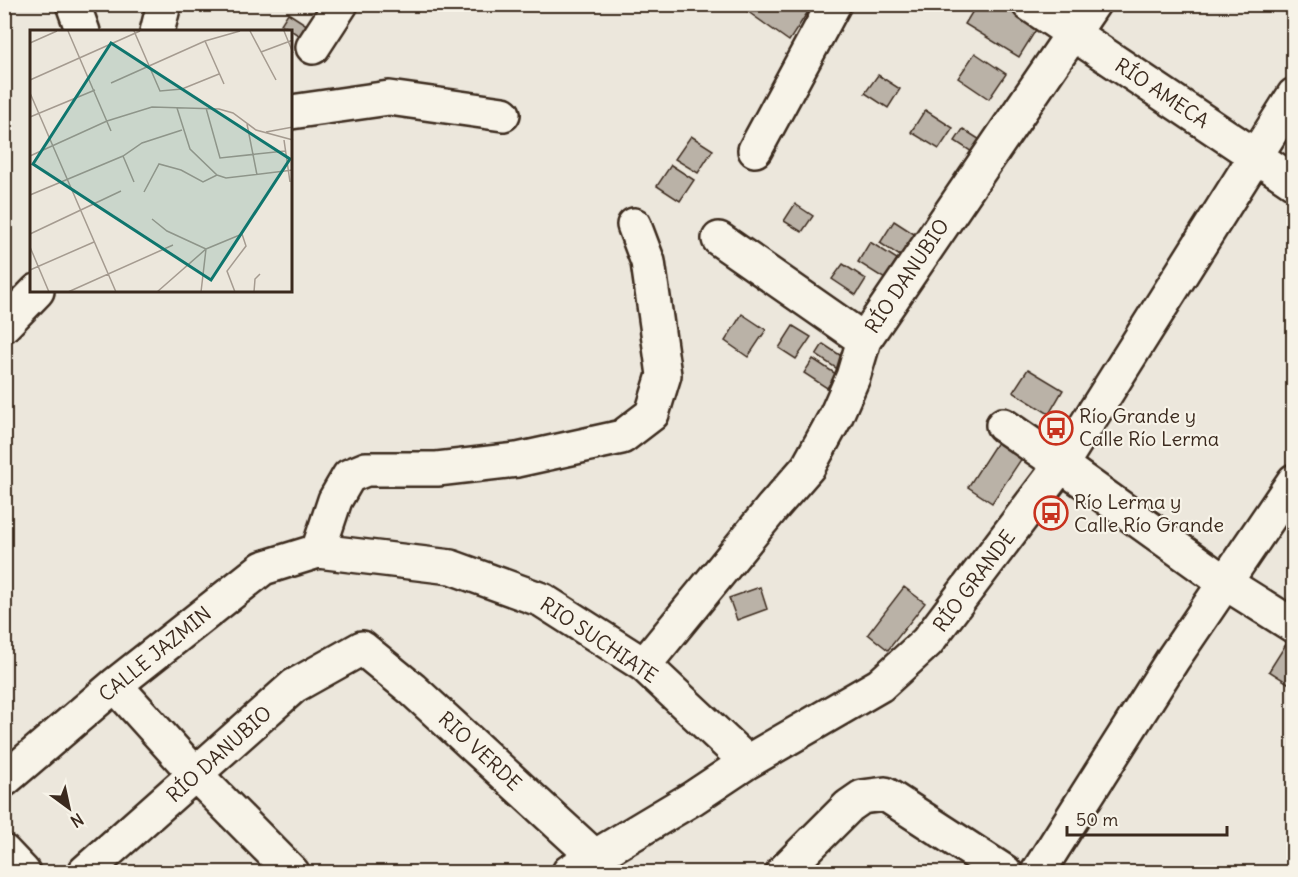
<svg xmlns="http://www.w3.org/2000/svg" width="1298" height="877" viewBox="0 0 1298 877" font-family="Delius,sans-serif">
<rect width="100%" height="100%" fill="#ece7dc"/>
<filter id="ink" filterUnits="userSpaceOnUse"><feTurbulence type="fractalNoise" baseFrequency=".0167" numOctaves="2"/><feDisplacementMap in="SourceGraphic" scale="12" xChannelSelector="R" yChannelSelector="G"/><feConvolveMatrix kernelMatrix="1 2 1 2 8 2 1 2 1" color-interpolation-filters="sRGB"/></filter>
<g filter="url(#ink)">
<!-- building -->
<path fill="#bab2a7" stroke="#3b2a1e" stroke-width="1.5" d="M 737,4 L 813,4 L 789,41 Z
M 977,4 L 1006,4 L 1039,25 L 1019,57 L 965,24 Z
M 288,13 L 316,31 L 309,42 L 281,24 Z
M 975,53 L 1006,74 L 989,99 L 958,78 Z
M 878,75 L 900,89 L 888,108 L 865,93 Z
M 925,110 L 953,128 L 939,149 L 911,132 Z
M 963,129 L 988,145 L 972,152 L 955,141 Z
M 691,136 L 713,150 L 698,173 L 675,159 Z
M 671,165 L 694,180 L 680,201 L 657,186 Z
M 795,204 L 813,216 L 802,232 L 784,221 Z
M 894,221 L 925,241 L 911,263 L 880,243 Z
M 870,242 L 897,259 L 885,279 L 858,262 Z
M 843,264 L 866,279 L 856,295 L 832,279 Z
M 742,314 L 766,330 L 748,357 L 725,341 Z
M 793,326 L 811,337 L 796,359 L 779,348 Z
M 823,344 L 846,359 L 839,370 L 816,355 Z
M 813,359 L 836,374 L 827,388 L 804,373 Z
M 1028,369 L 1063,390 L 1049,414 L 1013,392 Z
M 1001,436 L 1026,452 L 992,503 L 968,487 Z
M 760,587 L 767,609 L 737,620 L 729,598 Z
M 904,587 L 925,603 L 888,650 L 868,634 Z
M 1288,641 L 1294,644 L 1294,687 L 1269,671 Z"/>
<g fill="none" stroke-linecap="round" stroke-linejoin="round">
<!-- minor casing -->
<g stroke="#3b2a1e" stroke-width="38">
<path id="minor" d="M 73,4 L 83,32
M 1029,4 L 1294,182
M 157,32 L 164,4
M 313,47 L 341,4
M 291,112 L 389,98 L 503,114
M 755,150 L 834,4
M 719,239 L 864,340
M 4,325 L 37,291
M 1003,425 L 1061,465 L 1224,582 L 1294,626
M 318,551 L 335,500 L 349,476 L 366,469 L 437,469 L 517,460 L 622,437 L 652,414 L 664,375 L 648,262 L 634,225
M 644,665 L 773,507 L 808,467 L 835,418 L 853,377 L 864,340 L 1093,4
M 115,685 L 196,775 L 292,872
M 4,780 L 115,685 L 263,568 L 318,551 L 451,567 L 542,600 L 644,665 L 747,762
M 4,852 L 23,872
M 85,872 L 294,686 L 362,648 L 412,689 L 595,857
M 569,872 L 693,798 L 747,762 L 880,685 L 927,642 L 1061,465 L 1294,95
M 783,872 L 849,806 L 862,797 L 885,794 L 1005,872
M 1038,872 L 1173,659 L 1294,481"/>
</g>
<!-- minor -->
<use href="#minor" stroke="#f7f3e8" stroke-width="33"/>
</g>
</g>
<!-- icons -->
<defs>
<g id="bus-ring" transform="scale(1.725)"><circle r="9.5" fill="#f7f3e8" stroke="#c8321e" stroke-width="1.5"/><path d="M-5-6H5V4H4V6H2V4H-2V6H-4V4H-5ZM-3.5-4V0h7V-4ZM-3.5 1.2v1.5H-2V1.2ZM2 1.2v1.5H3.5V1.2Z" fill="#c8321e"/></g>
</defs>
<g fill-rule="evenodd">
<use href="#bus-ring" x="1056" y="428"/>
<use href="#bus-ring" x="1051" y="513"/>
</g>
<g text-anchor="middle" stroke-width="4.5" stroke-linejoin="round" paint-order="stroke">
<!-- street labels -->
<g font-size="20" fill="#3b2a1e" stroke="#f7f3e8">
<text transform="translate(1162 93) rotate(34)" y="7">RÍO AMECA</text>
<text transform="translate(907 276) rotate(-56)" y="7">RÍO DANUBIO</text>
<text transform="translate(974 581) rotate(-53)" y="7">RÍO GRANDE</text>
<text transform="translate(599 640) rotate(34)" y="7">RIO SUCHIATE</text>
<text transform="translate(155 654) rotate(-39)" y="7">CALLE JAZMIN</text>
<text transform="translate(480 751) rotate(43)" y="7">RIO VERDE</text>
<text transform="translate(219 754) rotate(-42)" y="7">RÍO DANUBIO</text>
</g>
<!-- poi labels -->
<g font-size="20" fill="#3b2a1e" stroke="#f7f3e8" text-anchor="start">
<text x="1079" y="423">Río Grande y<tspan x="1079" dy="23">Calle Río Lerma</tspan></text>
<text x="1074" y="509">Río Lerma y<tspan x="1074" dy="23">Calle Río Grande</tspan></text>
</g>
</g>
<!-- overview -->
<g transform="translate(30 30)">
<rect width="262" height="262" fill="#ece7dc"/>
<path fill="none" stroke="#a59b90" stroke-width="1.5" d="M 38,1 L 81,101M 104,1 L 130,61 L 152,59 L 189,44M 220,1 L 246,50M 254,1 L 263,23M 175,11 L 194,54M 0,13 L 27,1M 231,22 L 263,10M 0,50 L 110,1M 81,53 L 175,11 L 210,1M 0,63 L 86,262M 147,78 L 160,119 L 187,145 L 196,148 L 263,140M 176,78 L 190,128 L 255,121M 0,87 L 65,60M 217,94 L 227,145M 236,102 L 263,97M 254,110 L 260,152M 0,126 L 77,91 L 122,77 L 189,79 L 203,83 L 226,100 L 263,110M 93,126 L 104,152M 114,162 L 129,134 L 151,140 L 173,152 L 187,145M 0,165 L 93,126 L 112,113 L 152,100M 122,189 L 137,201 L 176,219 L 171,262M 0,204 L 91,161M 0,217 L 19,262M 0,240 L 64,212M 38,262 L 143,215M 127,262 L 176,219 L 212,204 L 216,216 L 197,241 L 205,262M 224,262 L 225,249 L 230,244"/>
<path fill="#0f766e" fill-opacity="0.15" stroke="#0f766e" stroke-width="3" d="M 81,13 L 260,129 L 181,250 L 3,134 Z"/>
<rect width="262" height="262" fill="none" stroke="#3b2a1e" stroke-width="3"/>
</g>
<!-- margin -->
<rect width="1298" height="877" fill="none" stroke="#f7f3e8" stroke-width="24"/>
<rect x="12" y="12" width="1274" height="853" fill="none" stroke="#3b2a1e" stroke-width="2" filter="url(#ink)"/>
<!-- north arrow -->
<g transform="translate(69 808) rotate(147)" stroke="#f7f3e8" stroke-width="4.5" paint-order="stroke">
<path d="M0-4.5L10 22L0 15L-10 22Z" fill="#3b2a1e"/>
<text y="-9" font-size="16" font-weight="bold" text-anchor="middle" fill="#3b2a1e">N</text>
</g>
<!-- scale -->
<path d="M1067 826v9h160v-9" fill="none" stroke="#3b2a1e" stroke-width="3"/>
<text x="1076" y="826" font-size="18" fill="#3b2a1e" stroke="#f7f3e8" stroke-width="4.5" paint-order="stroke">50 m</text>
</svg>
